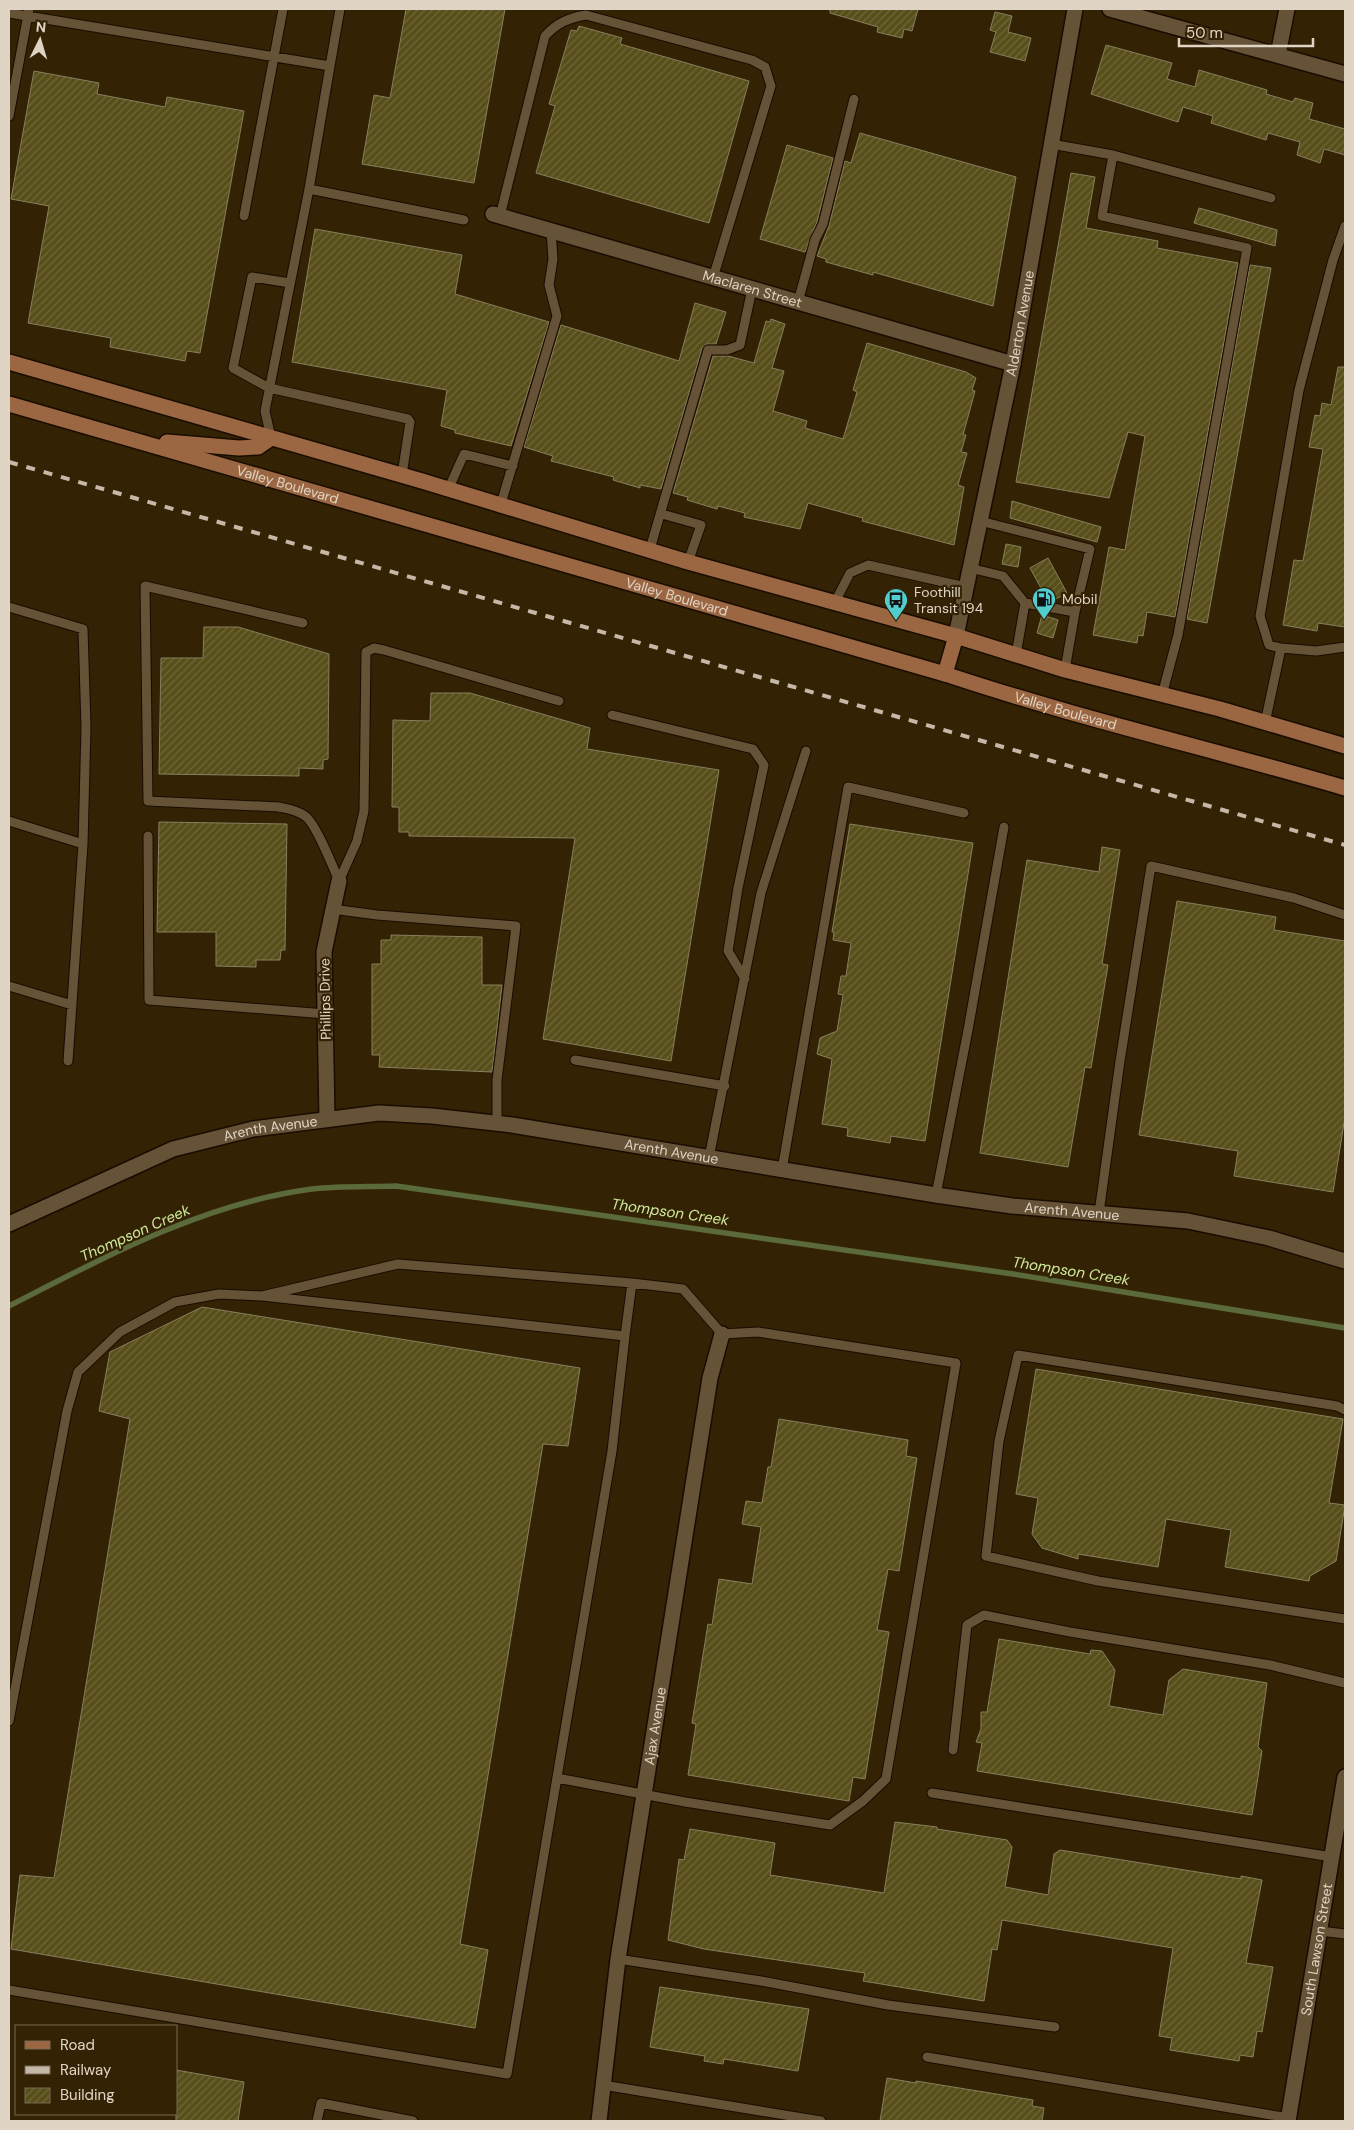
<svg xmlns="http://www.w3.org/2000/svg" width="1354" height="2130" viewBox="0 0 1354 2130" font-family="'DM Sans',sans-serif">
<defs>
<pattern id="building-hatch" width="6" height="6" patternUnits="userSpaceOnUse" patternTransform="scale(1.25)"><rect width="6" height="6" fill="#574e1a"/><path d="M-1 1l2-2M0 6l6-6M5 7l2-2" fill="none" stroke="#6f673a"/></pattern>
</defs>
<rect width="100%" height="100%" fill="#342205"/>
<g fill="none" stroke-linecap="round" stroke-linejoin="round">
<!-- stream -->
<path stroke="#5b6a3b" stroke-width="5.5" d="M 9,1306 C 105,1257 204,1203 312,1189 C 340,1186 369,1187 396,1186 L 1013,1274 L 1345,1328"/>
</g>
<!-- building -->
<path fill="url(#building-hatch)" stroke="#86805d" d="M 406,9 L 505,9 L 474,183 L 362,164 L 374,95 L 390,98 Z
M 830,9 L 918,9 L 912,31 L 904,29 L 902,38 L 877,32 L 878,27 L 830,13 Z
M 995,12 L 1012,16 L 1008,32 L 1031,38 L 1025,61 L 990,52 L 996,32 L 990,30 Z
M 579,26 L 622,38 L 620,44 L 749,81 L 709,223 L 536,173 L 555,106 L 549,104 L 571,30 L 577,31 Z
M 1106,45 L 1172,63 L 1167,79 L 1195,87 L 1199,70 L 1267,90 L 1266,94 L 1293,102 L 1295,98 L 1313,103 L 1309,119 L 1345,129 L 1345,155 L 1324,149 L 1320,163 L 1297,155 L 1300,142 L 1268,133 L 1266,140 L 1211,123 L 1213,116 L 1183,107 L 1178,122 L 1091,94 Z
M 34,71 L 99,83 L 97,94 L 165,107 L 167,97 L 244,111 L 200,353 L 187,351 L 185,361 L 110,347 L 111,338 L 28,323 L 49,206 L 11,199 Z
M 860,133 L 1016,177 L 993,306 L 873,272 L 873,275 L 826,262 L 826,259 L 817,256 L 829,226 L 845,161 L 851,163 Z
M 787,145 L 833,158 L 817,222 L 805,252 L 760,239 Z
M 1071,173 L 1095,177 L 1086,228 L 1158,241 L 1157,248 L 1238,263 L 1175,617 L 1147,612 L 1143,636 L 1138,635 L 1137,643 L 1093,635 L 1109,547 L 1125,550 L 1145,436 L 1128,432 L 1109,498 L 1016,482 Z
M 1199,208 L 1277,230 L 1275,246 L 1194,223 Z
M 315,229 L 462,255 L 455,294 L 549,322 L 511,446 L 455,433 L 455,430 L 441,426 L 447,390 L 292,362 Z
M 1250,265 L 1271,268 L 1207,623 L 1187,619 Z
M 695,303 L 726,312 L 716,344 L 707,344 L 702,348 L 661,489 L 640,485 L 640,488 L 613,480 L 614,477 L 551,461 L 553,456 L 524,447 L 561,325 L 679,361 Z
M 771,319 L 785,324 L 772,368 L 784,371 L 773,411 L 807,421 L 805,428 L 843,439 L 857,392 L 853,390 L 867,343 L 966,372 L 976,378 L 972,390 L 975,391 L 963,435 L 966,435 L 961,452 L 967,453 L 958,485 L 964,487 L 954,545 L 862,521 L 863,518 L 808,503 L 800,529 L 744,517 L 745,513 L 718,506 L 717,509 L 687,500 L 688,497 L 673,493 L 713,356 L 728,356 L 754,363 L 766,321 L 770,322 Z
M 1338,367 L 1345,367 L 1345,627 L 1318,623 L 1317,631 L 1283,625 L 1294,560 L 1303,561 L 1323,449 L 1309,447 L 1315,415 L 1320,416 L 1322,403 L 1331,405 Z
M 1012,501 L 1101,527 L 1097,542 L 1010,518 Z
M 1006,544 L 1021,547 L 1018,567 L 1002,564 Z
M 1048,558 L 1067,593 L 1052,601 L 1048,601 L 1030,568 Z
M 1042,615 L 1058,620 L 1053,638 L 1037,633 Z
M 204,627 L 238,627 L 329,654 L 328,759 L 323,760 L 323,769 L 299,768 L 299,776 L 159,774 L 161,658 L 203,658 Z
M 431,693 L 470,693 L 590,728 L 587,749 L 719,770 L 671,1061 L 543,1039 L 575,838 L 409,836 L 409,832 L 399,832 L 399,807 L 392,807 L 393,720 L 430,721 Z
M 159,822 L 287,824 L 285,950 L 281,950 L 280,960 L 256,960 L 256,967 L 216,966 L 216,932 L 157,932 Z
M 850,824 L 973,843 L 925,1141 L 891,1136 L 890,1143 L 847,1136 L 848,1128 L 822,1124 L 832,1059 L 817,1054 L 820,1038 L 837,1031 L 843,995 L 838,994 L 841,976 L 846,976 L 851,943 L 833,940 L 834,932 L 832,932 Z
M 1102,847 L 1120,850 L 1102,964 L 1108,965 L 1091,1068 L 1085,1067 L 1068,1167 L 980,1153 L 1027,860 L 1099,872 Z
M 1177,901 L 1276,917 L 1274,930 L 1345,941 L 1345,1117 L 1333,1192 L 1234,1176 L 1238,1151 L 1139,1135 Z
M 391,935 L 482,937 L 482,985 L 502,985 L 492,1072 L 379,1067 L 380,1055 L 372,1055 L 372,964 L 381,964 L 381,940 L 391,940 Z
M 202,1307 L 580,1368 L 568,1446 L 543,1444 L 460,1944 L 488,1950 L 475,2028 L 11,1949 L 20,1875 L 54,1878 L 130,1419 L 99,1411 L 110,1352 Z
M 1036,1369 L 1343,1419 L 1329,1503 L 1345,1505 L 1336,1561 L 1310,1576 L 1309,1581 L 1225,1567 L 1231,1530 L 1166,1519 L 1158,1567 L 1078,1554 L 1078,1559 L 1042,1548 L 1032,1534 L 1038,1498 L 1016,1494 Z
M 779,1419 L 908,1440 L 906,1456 L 917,1458 L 899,1571 L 888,1569 L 877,1630 L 889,1632 L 865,1779 L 853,1777 L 849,1801 L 688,1775 L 696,1724 L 692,1723 L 708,1624 L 712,1625 L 719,1579 L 752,1584 L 761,1527 L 742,1524 L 746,1501 L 762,1503 L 768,1467 L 771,1467 Z
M 999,1639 L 1090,1654 L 1091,1650 L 1102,1651 L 1115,1670 L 1109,1706 L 1163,1715 L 1169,1680 L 1183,1669 L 1267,1683 L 1258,1747 L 1262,1751 L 1252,1815 L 977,1771 L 982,1743 L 976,1742 L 981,1729 L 981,1712 L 987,1712 Z
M 895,1822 L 937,1827 L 937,1829 L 1007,1840 L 1012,1847 L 1005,1887 L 1048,1895 L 1054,1854 L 1060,1850 L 1241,1879 L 1241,1876 L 1262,1880 L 1246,1963 L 1273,1967 L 1262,2032 L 1257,2031 L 1253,2057 L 1240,2055 L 1239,2061 L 1170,2050 L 1172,2038 L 1159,2036 L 1173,1948 L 1002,1920 L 997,1950 L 992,1949 L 984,2001 L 863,1981 L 865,1973 L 704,1949 L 668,1940 L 679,1859 L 684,1860 L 690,1829 L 775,1843 L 770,1875 L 884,1893 Z
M 660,1987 L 809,2009 L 798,2071 L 724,2059 L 723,2064 L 704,2061 L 705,2056 L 650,2047 Z
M 176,2070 L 244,2082 L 238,2121 L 176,2121 Z
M 887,2078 L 916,2083 L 916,2081 L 1033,2100 L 1032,2106 L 1044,2108 L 1042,2121 L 880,2121 Z"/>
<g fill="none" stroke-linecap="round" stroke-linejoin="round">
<!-- service casing -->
<g stroke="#190c00" stroke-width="11">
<path id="service" d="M 9,13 L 330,66 L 309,189 L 464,220
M 330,66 L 340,9
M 9,116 L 29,9
M 1051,144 L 1113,155 L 1102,216 L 1247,248 L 1178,635 L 1162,695
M 1113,155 L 1271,198
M 244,216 L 283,9
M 500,216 L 545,36 C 557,23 568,18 586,15 L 752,60 L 765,67 L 771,86 L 713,278
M 290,283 L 252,277 L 233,368 L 269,388 L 408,419 L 410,422 L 402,475
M 798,302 L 815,240 L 823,224 L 854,99
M 271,438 L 265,411 L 309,189
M 448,490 L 464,454 L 513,466
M 500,507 L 557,316 L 549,285 L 553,259 L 551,231
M 662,514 L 701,525 L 688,562
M 980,521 L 1090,549 L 1075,612 L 1065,670
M 650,549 L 708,350 L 727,350 L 740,345 L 752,289
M 970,568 L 1003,576 L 1025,603 L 1016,655
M 835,602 L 850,573 L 868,565 L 966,587
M 1025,603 L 1075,612
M 9,607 L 83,629 L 86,727 L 83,844 L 9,821
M 303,623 L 145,586 L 148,801 L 279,807 C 288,809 297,810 305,816 C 315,822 333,867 339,881
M 1281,648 L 1269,645 L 1260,616 L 1299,390 L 1333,260 L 1345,226
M 612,715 L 753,749 L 764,765 L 738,888 L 728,951 L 745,979
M 1265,723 L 1281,648 L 1316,651 L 1345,647
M 148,836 L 149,1000 L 326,1014
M 339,881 L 357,841 L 364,811 L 366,652 L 374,648 L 384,650 L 559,701
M 332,909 L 377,915 L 516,926 L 497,1080 L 497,1123
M 9,986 L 72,1005
M 575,1060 L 725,1086
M 68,1061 L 83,844
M 709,1158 L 761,893 L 806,751
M 782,1170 L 848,787 L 964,813
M 936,1195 L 968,1030 L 1004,827
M 1099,1213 L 1120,1061 L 1151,866 L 1294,898 L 1345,915
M 1345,1410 L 1337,1406 L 1018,1355 L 999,1441 L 986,1556 L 1098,1581 L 1345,1619
M 9,1721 L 67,1411 L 78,1372 L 120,1332 L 175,1302 L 219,1294 L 262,1296
M 953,1750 L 967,1625 L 984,1615 L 1070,1632 L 1270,1665 L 1345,1683
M 557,1778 L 685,1802 L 830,1825 L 863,1801 L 886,1779 L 956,1363 L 758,1332 L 722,1334 L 683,1289 L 632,1283 L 398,1264 L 262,1296 L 625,1336 L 632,1283
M 932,1793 L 1332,1857
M 1320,1931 L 1345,1934
M 618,1959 L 761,1981 L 888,2005 L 1055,2027
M 9,1990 L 507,2074 L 612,1451 L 625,1336
M 927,2057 L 1289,2118
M 603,2085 L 821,2121
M 317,2121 L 321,2103 L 413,2121"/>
</g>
<!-- minor casing -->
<g stroke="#190c00" stroke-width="18">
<g id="minor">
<path d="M 1110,9 L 1345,74"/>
<path d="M 1278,55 L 1287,9"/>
<path id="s1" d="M 493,214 L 1013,364"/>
<path id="s2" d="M 956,636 L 1013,364 L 1075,9"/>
<path d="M 327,1118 L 324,952 L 339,881"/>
<path id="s3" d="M 599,2121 L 618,1959 L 710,1378 L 722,1334"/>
<path id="s4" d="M 1288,2121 L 1345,1777"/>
</g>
</g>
<!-- tertiary casing -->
<g stroke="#190c00" stroke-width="18">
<g id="tertiary">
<path id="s5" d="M 9,1224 L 173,1149 L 253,1129 L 379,1113 L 432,1116 L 512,1125 L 936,1195 L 1012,1206 L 1188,1221 L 1269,1238 L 1345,1261"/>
</g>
</g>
<!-- primary casing -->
<g stroke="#190c00" stroke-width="18">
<g id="primary">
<path d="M 9,362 L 422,481 L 688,562 L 956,636 L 1065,670 L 1220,709 L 1345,746"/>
<path id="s6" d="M 9,404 L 945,674 C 1077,718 1212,749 1345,788"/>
<path d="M 167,442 L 239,448 L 258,447 L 271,438"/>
<path d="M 945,674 L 956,636"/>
</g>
</g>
<!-- service -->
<use href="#service" stroke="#665236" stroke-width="9"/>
<!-- minor -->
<use href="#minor" stroke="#665236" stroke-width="15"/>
<!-- tertiary -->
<use href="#tertiary" stroke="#665236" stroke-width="15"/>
<!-- primary -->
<use href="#primary" stroke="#9a6742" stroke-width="15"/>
<!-- rail -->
<path stroke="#c5b8a7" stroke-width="4" stroke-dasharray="9 9" stroke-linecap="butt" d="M 9,462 L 1345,845"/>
</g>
<!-- icons -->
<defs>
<g id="fuel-pin" transform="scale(1.25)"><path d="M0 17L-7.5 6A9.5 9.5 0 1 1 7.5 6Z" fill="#52cdce" stroke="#342205"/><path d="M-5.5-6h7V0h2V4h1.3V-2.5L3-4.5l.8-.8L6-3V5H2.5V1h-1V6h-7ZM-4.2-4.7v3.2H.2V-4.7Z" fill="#111"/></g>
<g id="bus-pin" transform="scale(1.25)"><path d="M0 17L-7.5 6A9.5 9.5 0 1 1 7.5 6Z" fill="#52cdce" stroke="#342205"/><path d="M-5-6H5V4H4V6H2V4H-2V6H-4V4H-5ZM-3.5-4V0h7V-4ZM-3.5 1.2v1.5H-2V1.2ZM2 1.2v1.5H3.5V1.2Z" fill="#111"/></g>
</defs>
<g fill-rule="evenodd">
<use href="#fuel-pin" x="1044" y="599"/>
<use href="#bus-pin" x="896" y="600"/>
</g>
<g text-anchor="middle" stroke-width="4.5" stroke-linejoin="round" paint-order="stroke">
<!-- street labels -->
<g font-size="14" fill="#e0d4c5" stroke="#342205">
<text dy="5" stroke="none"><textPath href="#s1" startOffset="270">Maclaren Street</textPath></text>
<text dy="5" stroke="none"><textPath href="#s2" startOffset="319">Alderton Avenue</textPath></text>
<text dy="5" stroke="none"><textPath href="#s6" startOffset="290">Valley Boulevard</textPath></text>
<text dy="5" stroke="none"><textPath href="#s6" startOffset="695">Valley Boulevard</textPath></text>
<text dy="5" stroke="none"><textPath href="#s6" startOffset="1100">Valley Boulevard</textPath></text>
<text transform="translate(325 999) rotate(-91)" y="5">Phillips Drive</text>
<text dy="5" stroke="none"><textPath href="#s5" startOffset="280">Arenth Avenue</textPath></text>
<text dy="5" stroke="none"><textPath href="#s5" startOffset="685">Arenth Avenue</textPath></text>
<text dy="5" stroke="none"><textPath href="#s5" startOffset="1090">Arenth Avenue</textPath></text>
<text dy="5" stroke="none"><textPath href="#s3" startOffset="399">Ajax Avenue</textPath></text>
<text dy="5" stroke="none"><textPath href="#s4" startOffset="174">South Lawson Street</textPath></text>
</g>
<!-- poi labels -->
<g font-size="14" fill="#e0d4c5" stroke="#342205" text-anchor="start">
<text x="914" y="597">Foothill<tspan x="914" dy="16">Transit 194</tspan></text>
<text x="1062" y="604">Mobil</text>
</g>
<!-- water labels -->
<g font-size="15" font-style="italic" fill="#cfe99d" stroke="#342205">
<text transform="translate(670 1212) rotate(8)" y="5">Thompson Creek</text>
<text transform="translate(135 1233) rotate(-24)" y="5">Thompson Creek</text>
<text transform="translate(1071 1271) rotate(9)" y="5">Thompson Creek</text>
</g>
</g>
<!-- border -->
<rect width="1354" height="2130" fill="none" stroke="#e0d4c5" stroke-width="20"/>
<!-- legend -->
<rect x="15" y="2025" width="162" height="90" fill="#342205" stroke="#796952"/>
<rect x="25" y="2041" width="25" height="8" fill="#9a6742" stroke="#796952"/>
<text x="60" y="2050" font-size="15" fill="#e0d4c5">Road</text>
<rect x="25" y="2066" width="25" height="8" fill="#c5b8a7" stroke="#796952"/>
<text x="60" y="2075" font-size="15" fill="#e0d4c5">Railway</text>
<rect x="25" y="2088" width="25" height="15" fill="url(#building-hatch)" stroke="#796952"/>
<text x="60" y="2100" font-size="15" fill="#e0d4c5">Building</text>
<!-- north arrow -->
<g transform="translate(40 40) rotate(5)" stroke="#342205" stroke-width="4" paint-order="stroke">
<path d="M0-4L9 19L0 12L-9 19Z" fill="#e0d4c5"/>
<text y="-8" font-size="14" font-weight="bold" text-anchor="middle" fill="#e0d4c5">N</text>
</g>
<!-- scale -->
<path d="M1179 38v8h134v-8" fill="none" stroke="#e0d4c5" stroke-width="2.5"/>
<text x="1186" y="38" font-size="15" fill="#e0d4c5" stroke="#342205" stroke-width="4" paint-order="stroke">50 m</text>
</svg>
